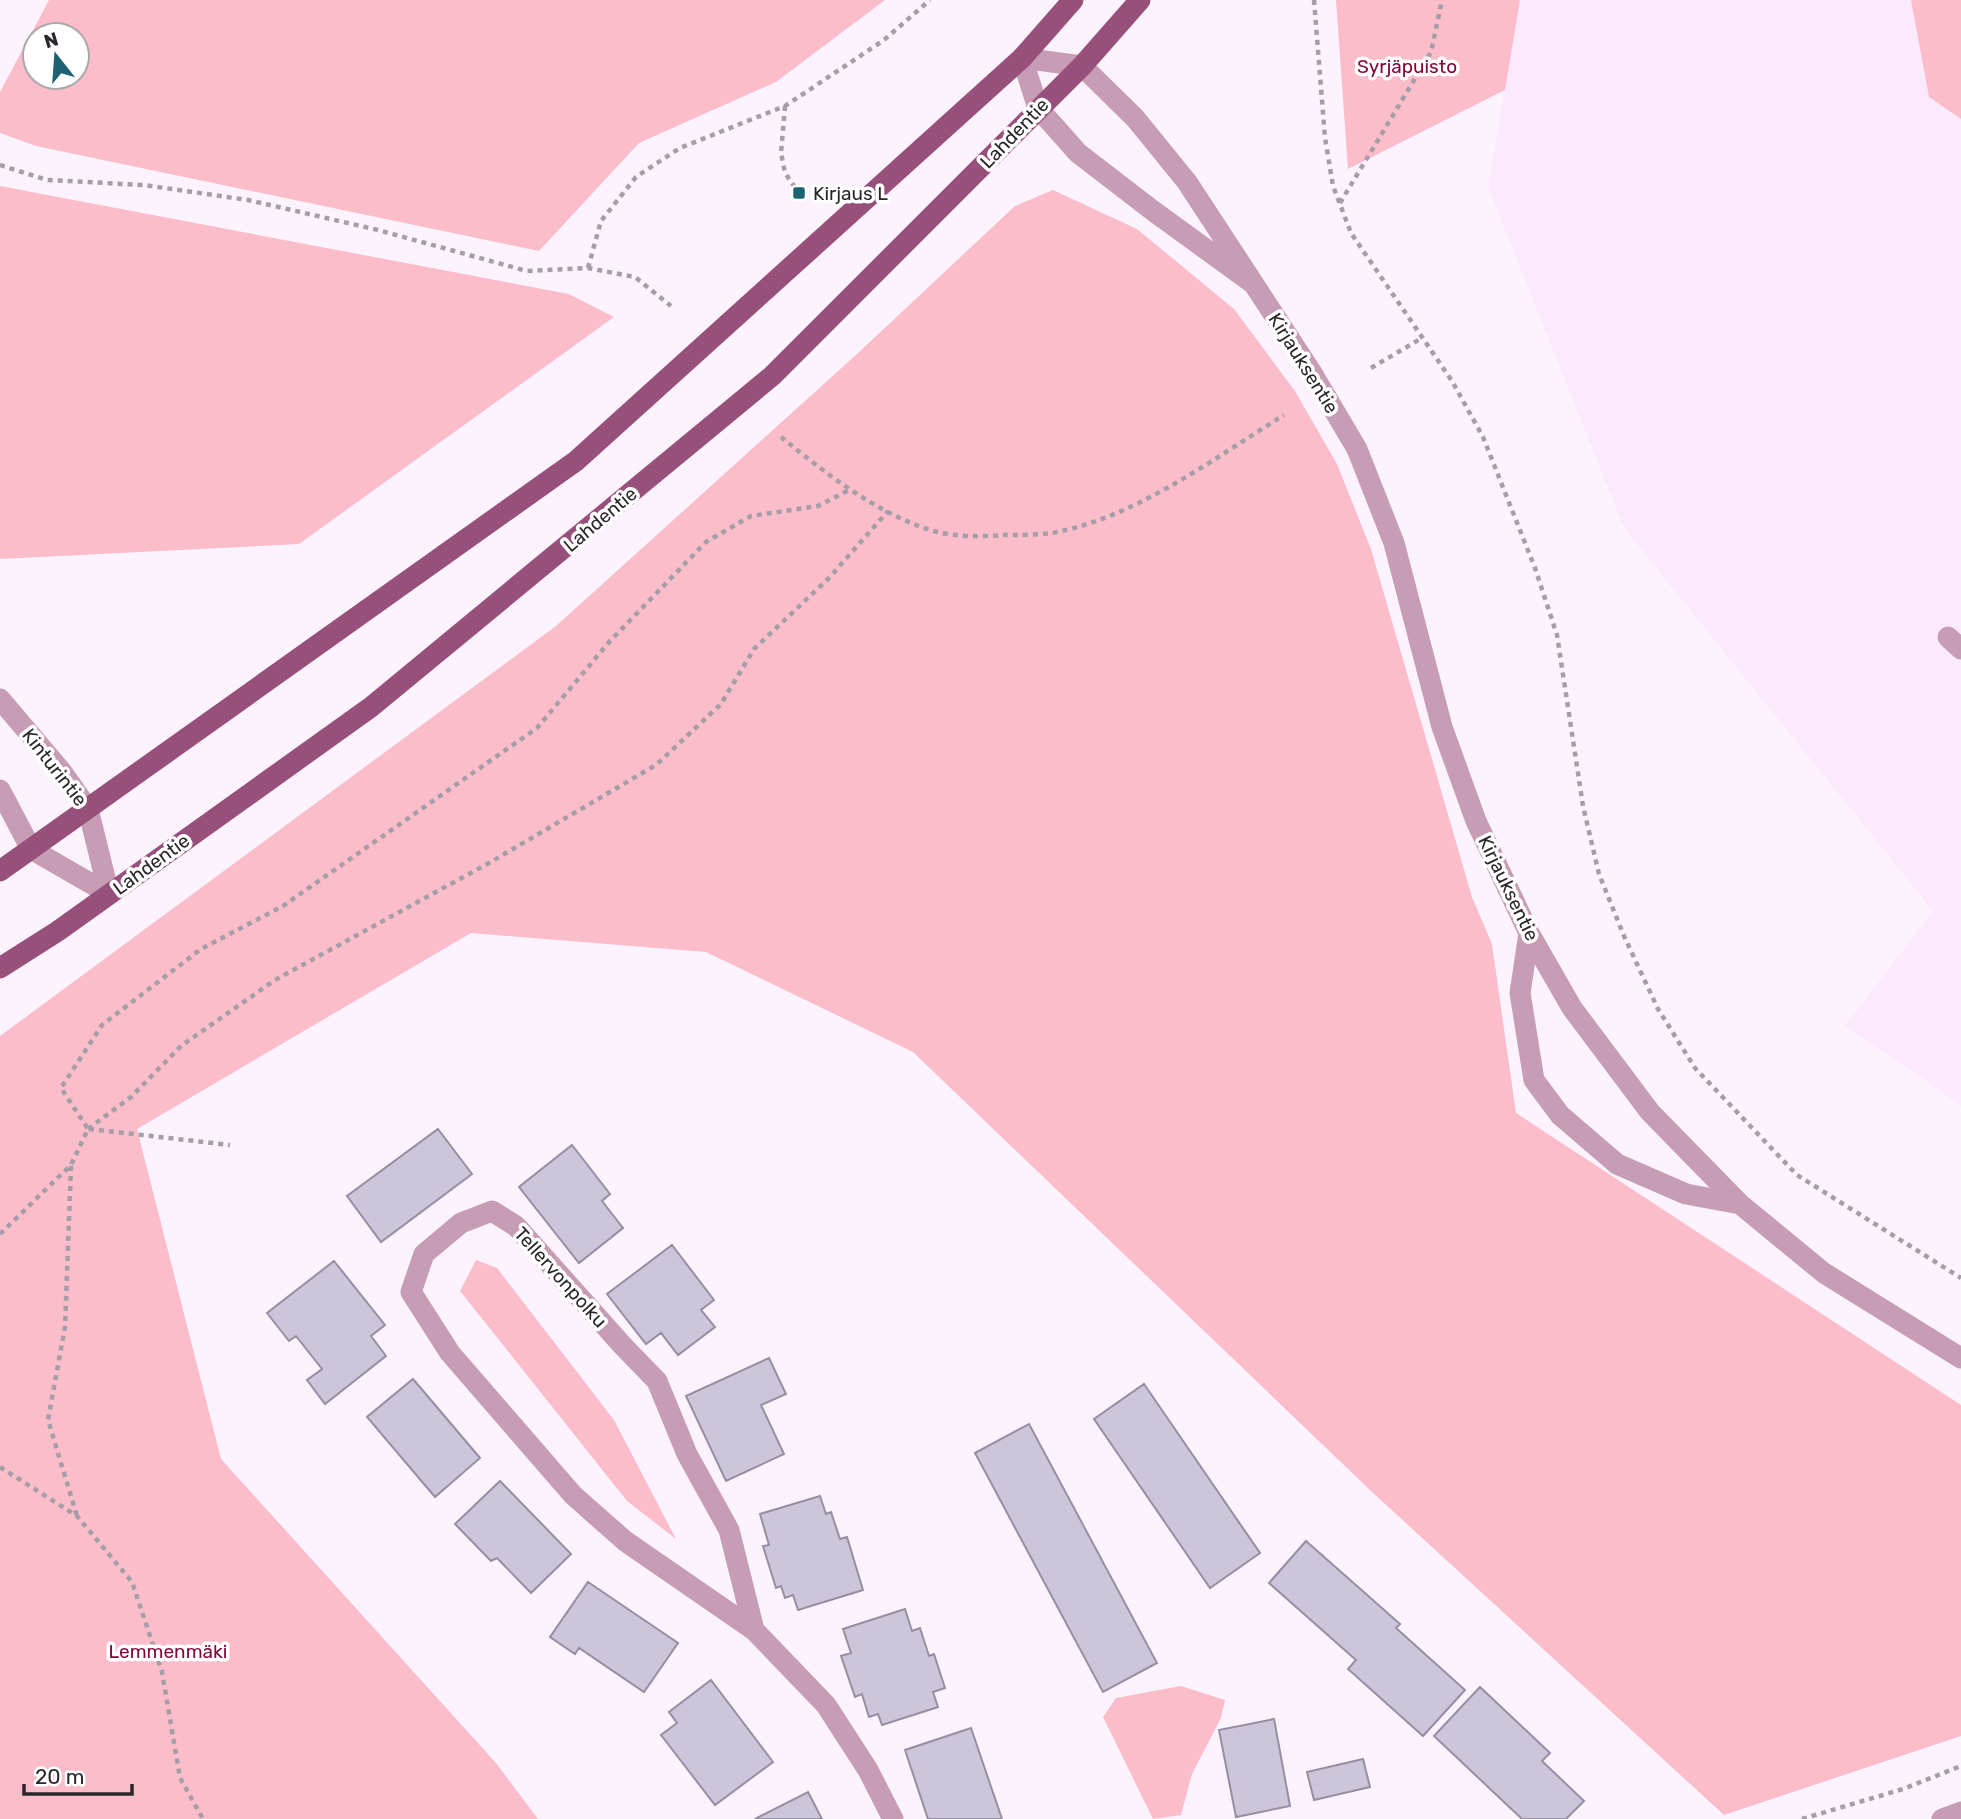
<svg xmlns="http://www.w3.org/2000/svg" width="1961" height="1819" viewBox="0 0 1961 1819" font-family="Rubik,sans-serif">
<rect width="100%" height="100%" fill="#fdf3ff"/>
<!-- built -->
<path fill="#fbe9fd" d="M 1520,0 L 1911,0 L 1929,97 L 1961,119 L 1961,1105 L 1845,1026 L 1933,911 L 1624,528 L 1488,187 Z"/>
<!-- green -->
<path fill="#fabdc9" fill-rule="evenodd" d="M 49,0 L 885,0 L 776,82 L 639,143 L 539,251 L 36,146 L 0,133 L 0,92 ZM 35,35 L 77,35 L 77,77 L 35,77 Z
M 1336,0 L 1520,0 L 1505,90 L 1348,169 Z
M 1911,0 L 1961,0 L 1961,119 L 1929,97 Z
M 0,186 L 569,294 L 614,317 L 299,544 L 0,559 Z
M 1053,190 L 1137,229 L 1234,309 L 1295,391 L 1337,464 L 1371,549 L 1472,897 L 1492,944 L 1516,1113 L 1961,1405 L 1961,1736 L 1724,1815 L 1371,1491 L 913,1052 L 706,952 L 471,933 L 137,1129 L 221,1459 L 496,1763 L 538,1819 L 0,1819 L 0,1036 L 556,626 L 857,354 L 1015,206 Z
M 476,1260 L 497,1268 L 614,1420 L 676,1539 L 627,1501 L 460,1291 Z
M 1181,1686 L 1225,1700 L 1221,1718 L 1192,1774 L 1181,1815 L 1153,1819 L 1103,1717 L 1116,1698 Z"/>
<!-- building -->
<path fill="#cdc6db" stroke="#968fa3" stroke-width="2" d="M 438,1129 L 472,1174 L 381,1242 L 347,1196 Z
M 572,1145 L 610,1194 L 602,1201 L 623,1228 L 579,1263 L 519,1187 Z
M 672,1245 L 714,1300 L 701,1310 L 715,1327 L 678,1355 L 661,1333 L 646,1344 L 607,1294 Z
M 334,1261 L 385,1325 L 371,1336 L 386,1356 L 325,1404 L 307,1380 L 322,1369 L 296,1336 L 289,1341 L 267,1313 Z
M 769,1358 L 786,1394 L 761,1405 L 784,1454 L 726,1481 L 686,1396 Z
M 413,1379 L 480,1458 L 435,1497 L 367,1417 Z
M 1144,1384 L 1260,1553 L 1210,1588 L 1094,1419 Z
M 1029,1424 L 1157,1663 L 1103,1692 L 975,1453 Z
M 500,1481 L 571,1554 L 531,1593 L 497,1558 L 491,1561 L 455,1524 Z
M 820,1496 L 826,1514 L 831,1512 L 840,1539 L 847,1537 L 863,1590 L 798,1610 L 793,1595 L 785,1598 L 781,1586 L 776,1588 L 763,1546 L 769,1545 L 760,1514 Z
M 1306,1541 L 1400,1624 L 1396,1628 L 1465,1690 L 1423,1736 L 1348,1669 L 1356,1660 L 1269,1583 Z
M 588,1582 L 678,1643 L 644,1692 L 579,1648 L 575,1654 L 550,1637 Z
M 905,1609 L 912,1631 L 920,1628 L 929,1656 L 934,1654 L 945,1688 L 933,1692 L 938,1707 L 882,1725 L 878,1714 L 869,1717 L 862,1694 L 855,1697 L 841,1656 L 851,1653 L 843,1629 Z
M 711,1680 L 773,1762 L 715,1805 L 661,1735 L 677,1723 L 669,1712 Z
M 1480,1687 L 1550,1753 L 1542,1761 L 1584,1801 L 1566,1819 L 1522,1819 L 1434,1736 Z
M 1274,1719 L 1290,1806 L 1236,1817 L 1219,1730 Z
M 971,1728 L 1002,1819 L 928,1819 L 905,1750 Z
M 1363,1759 L 1370,1787 L 1314,1800 L 1307,1772 Z
M 808,1792 L 822,1819 L 755,1819 Z"/>
<g fill="none" stroke-linecap="round" stroke-linejoin="round">
<!-- path -->
<path stroke="#a59da7" stroke-width="4.5" stroke-dasharray="5 5" stroke-linecap="butt" d="M 1314,0 L 1325,138 L 1333,186 L 1351,233 L 1452,381 L 1483,437 L 1535,568 L 1557,635 L 1583,806 L 1599,874 L 1624,936 L 1658,1009 L 1695,1068 L 1797,1175 L 1961,1278
M 785,106 L 781,153 L 785,173 L 799,193
M 0,165 L 47,180 L 144,185 L 248,200 L 378,230 L 527,271 L 588,268 L 635,277 L 671,306
M 1340,203 L 1431,52 L 1442,0
M 588,268 L 601,221 L 636,177 L 680,148 L 785,106 L 884,40 L 930,0
M 1371,368 L 1422,338
M 781,437 C 825,473 875,512 930,530 C 952,537 981,537 1004,535 C 1020,535 1037,535 1052,533 C 1135,518 1213,459 1284,415
M 88,1129 L 131,1097 L 181,1046 L 275,980 L 489,863 L 656,765 L 721,704 L 754,649 L 828,579 L 888,511
M 89,1129 L 230,1145
M 71,1166 L 65,1327 L 48,1420 L 77,1516
M 0,1234 L 71,1165 L 88,1129 L 61,1088 L 102,1025 L 201,949 L 283,906 L 537,728 L 610,641 L 706,542 L 751,516 L 818,506 L 851,489
M 0,1467 L 77,1516 L 132,1582 L 162,1672 L 180,1778 L 203,1819
M 1802,1819 L 1903,1789 L 1961,1766"/>
<!-- minor -->
<path stroke="#c69db4" stroke-width="21" d="M 1251,282 L 1152,210 L 1078,153 L 1038,108 L 1022,58 L 1082,66 L 1135,118 L 1187,182 L 1312,373 L 1357,449 L 1394,543 L 1442,727 L 1476,821 L 1529,933 L 1572,1008 L 1650,1112 L 1740,1204 L 1824,1273 L 1961,1358
M 1948,637 L 1961,649
M 0,699 L 62,772 L 88,809 L 109,894
M 0,790 L 31,849 L 109,894
M 1529,933 L 1520,993 L 1534,1080 L 1560,1115 L 1617,1164 L 1686,1194 L 1740,1204
M 754,1630 L 729,1530 L 687,1454 L 657,1381 L 623,1346 L 516,1226 L 492,1211 L 461,1223 L 424,1254 L 411,1292 L 450,1353 L 573,1495 L 625,1541 L 754,1630 L 826,1705 L 868,1770 L 893,1819
M 1942,1819 L 1961,1812"/>
<!-- major -->
<path stroke="#97507b" stroke-width="21" d="M 0,871 L 576,461 L 1022,58 L 1073,0
M 0,968 L 58,931 L 371,707 L 772,376 L 1082,66 L 1140,0"/>
</g>
<!-- markers -->
<rect fill="#1c6273" stroke="#fff" stroke-width="2.5" x="792" y="186" width="14" height="14" rx="3.5"/>
<g text-anchor="middle" stroke-width="7" stroke-linejoin="round" paint-order="stroke">
<!-- park labels -->
<g font-size="19" fill="#86043c" stroke="#fff">
<text x="1407" y="73">Syrjäpuisto</text>
<text x="168" y="1658">Lemmenmäki</text>
</g>
<!-- street labels -->
<g font-size="19" fill="#2b252c" stroke="#fff">
<text transform="translate(1014 133) rotate(-46)" y="7">Lahdentie</text>
<text transform="translate(1304 363) rotate(58)" y="7">Kirjauksentie</text>
<text transform="translate(600 519) rotate(-40)" y="7">Lahdentie</text>
<text transform="translate(55 767) rotate(52)" y="7">Kinturintie</text>
<text transform="translate(151 864) rotate(-36)" y="7">Lahdentie</text>
<text transform="translate(1509 888) rotate(64)" y="7">Kirjauksentie</text>
<text transform="translate(561 1277) rotate(48)" y="7">Tellervonpolku</text>
</g>
<!-- poi labels -->
<g font-size="19" fill="#2b252c" stroke="#fff" text-anchor="start">
<text x="813" y="200">Kirjaus L</text>
</g>
</g>
<!-- north arrow -->
<g transform="translate(56 56) rotate(343)"><circle r="33" fill="#ffffff" stroke="#aaa8ab" stroke-width="2"/>
<path d="M0-5L12 26L0 18L-12 26Z" fill="#1c6273"/>
<text y="-10" font-size="19" font-weight="bold" text-anchor="middle" fill="#2b252c">N</text>
</g>
<!-- scale -->
<path d="M24 1784v10h108v-10" fill="none" stroke="#2b252c" stroke-width="3.5"/>
<text x="35" y="1784" font-size="21" fill="#2b252c" stroke="#ffffff" stroke-width="5" paint-order="stroke">20 m</text>
</svg>
